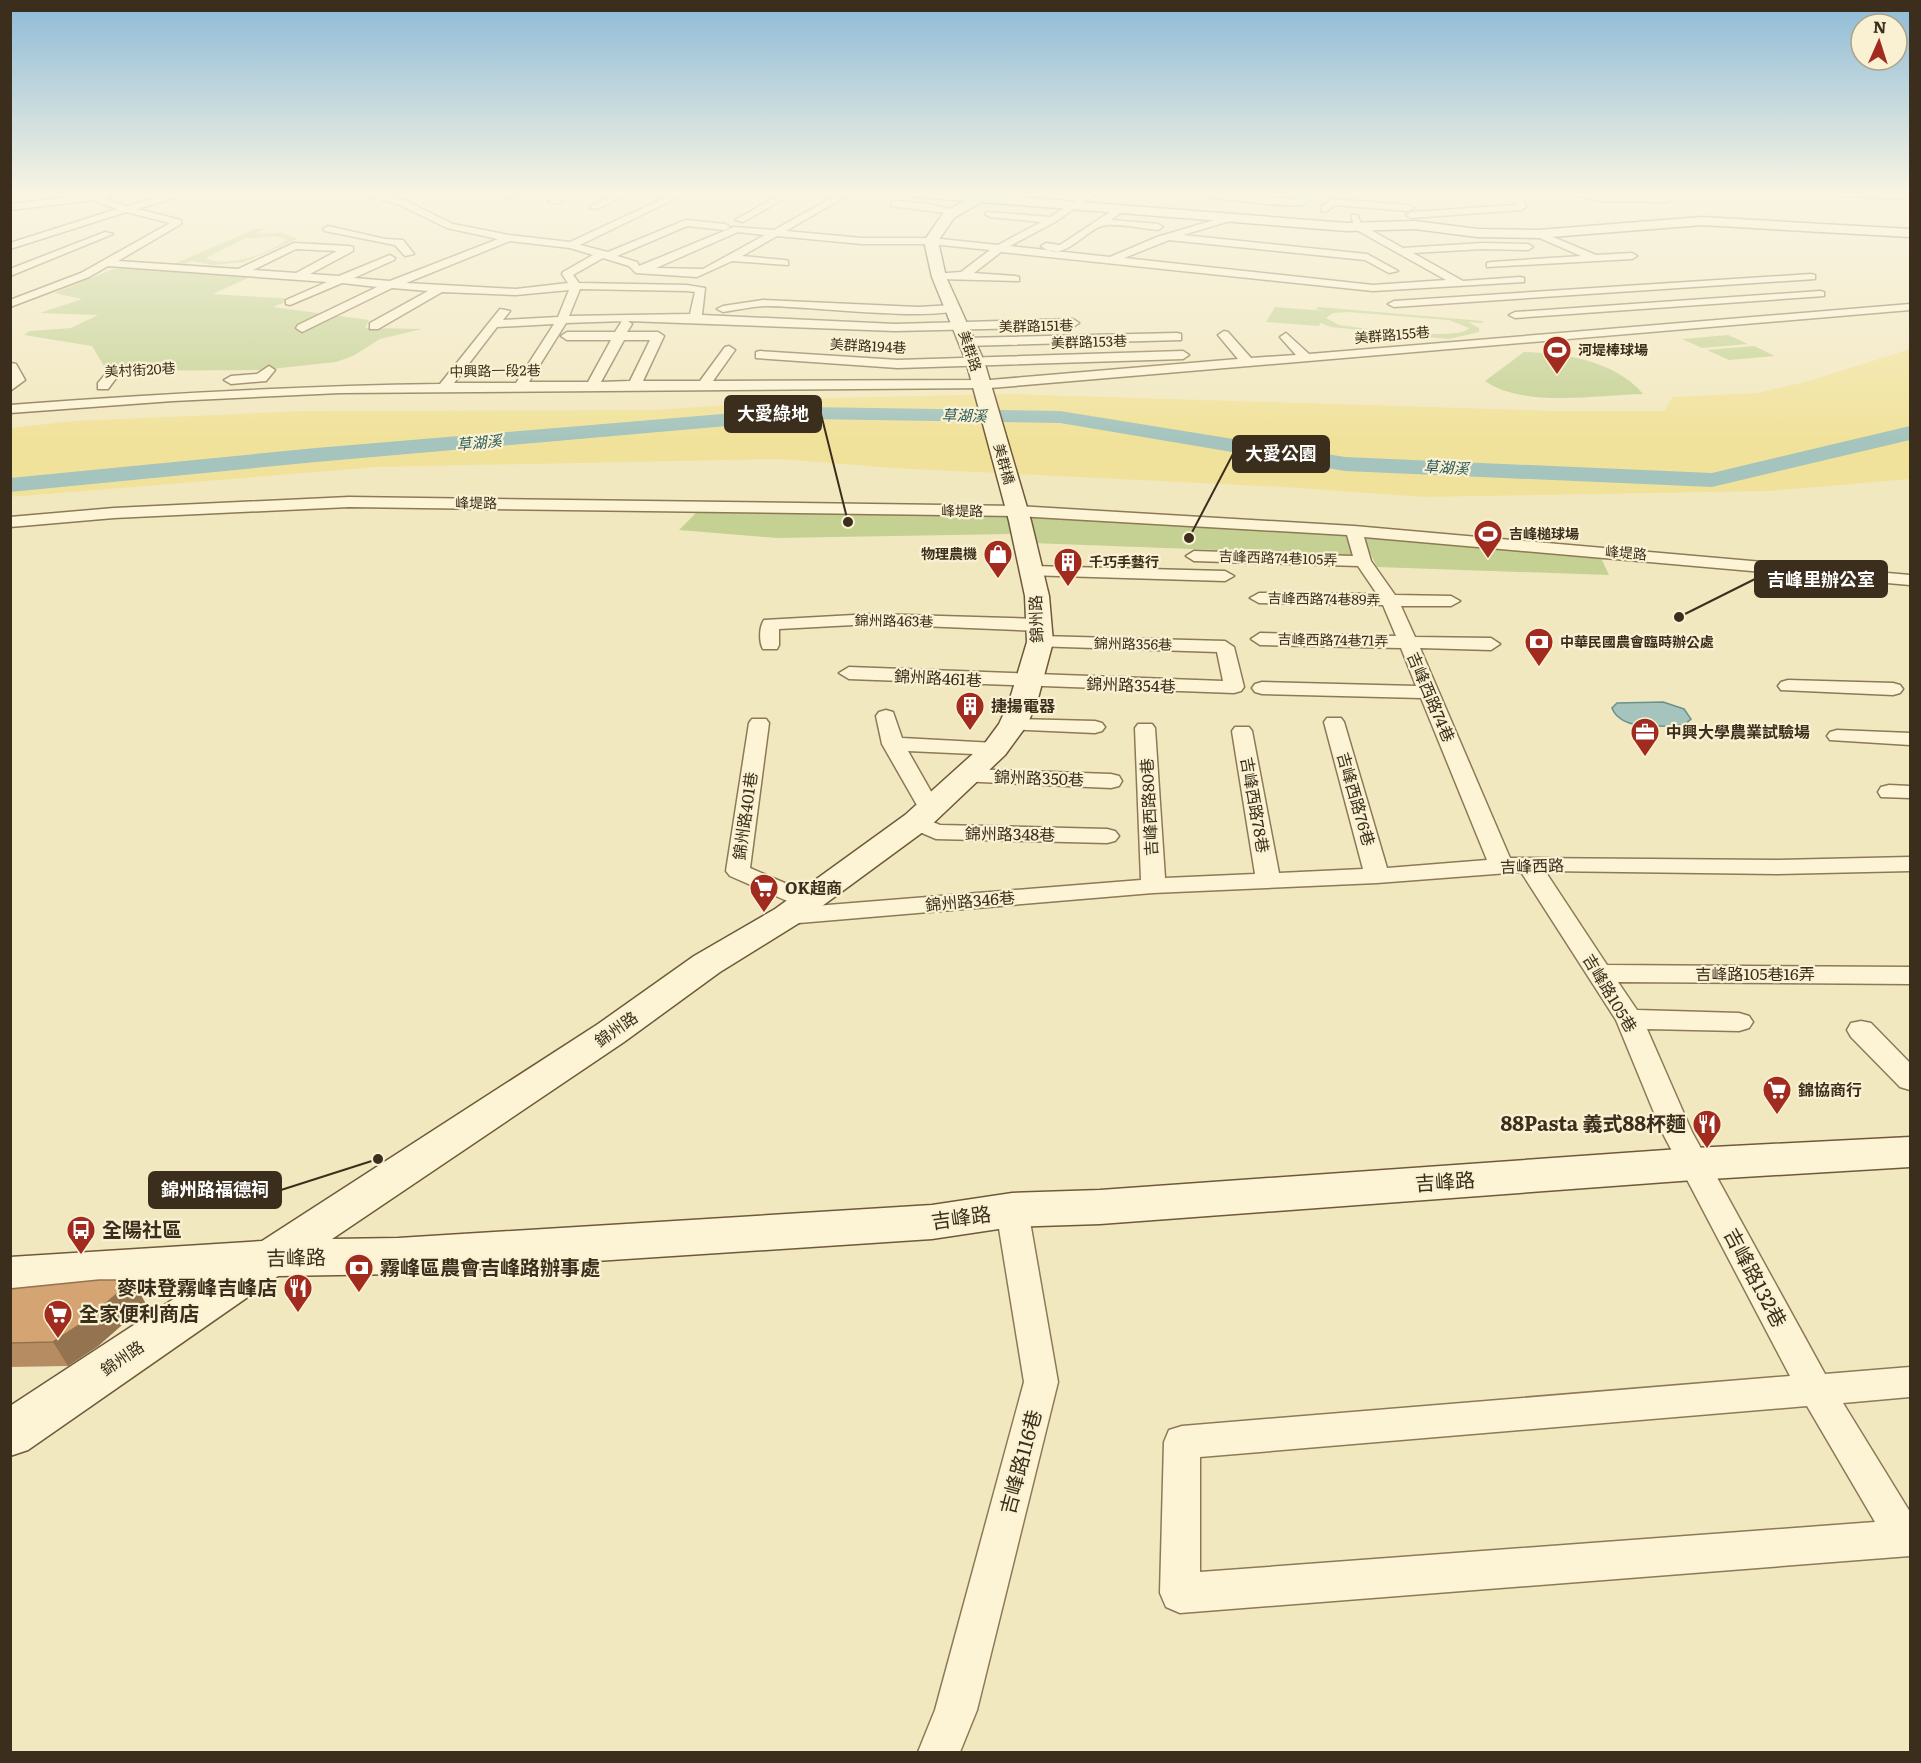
<svg xmlns="http://www.w3.org/2000/svg" width="1921" height="1763" viewBox="0 0 1921 1763" font-family="Literata,'Noto Sans TC',serif">
<rect width="100%" height="100%" fill="#f2e8c0"/>
<!-- green -->
<path fill="#c4d193" fill-rule="evenodd" d="M 268,192 L 348,192 L 361,195 L 326,203 Z
M 255,229 L 263,229 L 256,234 L 282,233 L 298,239 L 244,262 L 213,265 L 192,261 L 183,265 L 174,264 ZM 275,236 L 287,239 C 273,253 224,269 206,258 L 244,239 Z
M 121,266 L 252,276 L 213,294 L 293,299 L 273,307 L 369,320 L 365,328 L 422,329 L 380,339 L 353,356 L 336,362 L 262,370 L 107,371 L 92,346 L 24,335 L 30,331 L 71,328 L 98,315 L 40,313 L 82,299 L 54,293 Z
M 1275,307 L 1325,311 L 1315,309 L 1319,307 L 1483,321 L 1482,323 L 1468,322 L 1479,328 L 1479,332 L 1449,339 L 1331,327 L 1320,323 L 1319,326 L 1266,322 ZM 1348,312 L 1449,320 L 1469,328 C 1460,342 1359,328 1339,325 L 1326,318 L 1333,313 Z
M 1728,335 L 1748,344 L 1702,348 L 1682,339 Z
M 1754,346 L 1775,356 L 1729,360 L 1707,350 Z
M 1524,352 C 1564,353 1616,361 1643,394 C 1597,395 1523,408 1485,381 Z
M 699,510 L 1007,514 L 1012,534 L 777,538 L 679,530 Z
M 1030,514 L 1345,534 L 1352,555 L 1032,543 Z
M 1362,536 L 1599,554 L 1609,575 L 1377,567 Z"/>
<!-- sand -->
<path fill="#f1e29b" d="M 1910,349 L 1910,479 L 1770,491 L 1424,497 L 1283,487 L 892,468 L 780,459 L 377,467 L 11,497 L 11,428 L 74,421 L 306,411 L 656,410 L 828,398 L 1010,394 L 1556,411 L 1664,411 L 1673,397 L 1758,393 L 1809,381 Z"/>
<!-- water -->
<path fill="#a4c4bd" stroke="#69938c" stroke-width="1.5" d="M 1663,702 L 1684,709 L 1691,719 L 1684,725 C 1664,726 1621,732 1612,708 L 1617,703 Z"/>
<g fill="none" stroke-linecap="round" stroke-linejoin="round">
<!-- river -->
<path fill="#a4c4bd" fill-rule="evenodd" d="M 807,407 L 1060,411 L 1345,457 L 1712,473 L 1910,426 L 1910,440 L 1712,487 L 1345,471 L 1060,423 L 807,419 L 316,462 L 10,492 L 10,478 L 316,448 Z"/>
<!-- street casing -->
<g stroke="#8d7956" stroke-width="3">
<path id="street" d="M 179,192 L 194,192 L 137,209 L 181,220 L 181,224 L 118,261 L 238,269 L 294,243 L 349,246 L 353,247 L 353,251 L 310,274 L 339,276 L 390,255 L 395,258 L 394,260 L 354,278 L 390,281 L 498,239 L 447,228 L 400,205 L 355,192 L 370,192 L 406,201 L 453,224 L 509,235 L 570,242 L 677,192 L 689,192 L 580,245 L 608,252 L 686,220 L 725,224 L 730,227 L 725,230 L 687,226 L 617,256 L 637,262 L 639,266 L 734,227 L 774,230 L 842,192 L 853,192 L 786,231 L 862,238 L 931,238 L 998,245 L 1041,222 L 990,217 L 985,214 L 987,212 L 1050,217 L 1089,192 L 1099,192 L 1055,222 L 1010,246 L 1110,257 L 1157,237 L 1234,214 L 1237,215 L 1237,219 L 1183,235 L 1367,254 L 1398,271 L 1389,273 L 1365,260 L 1169,240 L 1124,258 L 1373,285 L 1446,280 L 1355,229 L 1351,215 L 1357,215 L 1362,225 L 1403,248 L 1482,243 L 1528,244 L 1533,247 L 1528,250 L 1482,249 L 1413,253 L 1463,281 L 1520,277 L 1524,278 L 1524,282 L 1373,291 L 1001,252 L 974,273 L 1015,276 L 1019,277 L 1019,281 L 939,279 L 935,278 L 935,274 L 961,272 L 990,250 L 931,244 L 862,244 L 777,236 L 742,256 L 784,260 L 788,261 L 788,265 L 732,261 L 697,277 L 636,273 L 629,266 L 603,258 L 573,275 L 579,283 L 687,285 L 705,288 L 702,315 L 895,324 L 1073,319 L 1079,323 L 1073,327 L 895,331 L 628,321 L 632,324 L 627,332 L 658,332 L 664,336 L 643,381 L 700,381 L 725,347 L 729,346 L 735,350 L 713,381 L 990,380 L 1238,359 L 1218,335 L 1224,331 L 1228,332 L 1251,358 L 1296,355 L 1280,337 L 1286,333 L 1309,354 L 1910,304 L 1910,310 L 990,388 L 340,393 L 173,401 L 10,413 L 10,405 C 154,394 296,386 440,384 L 500,309 L 510,311 L 503,320 L 558,317 L 569,290 L 516,295 L 442,292 L 378,329 L 370,329 L 370,323 L 428,291 L 392,288 L 302,332 L 296,328 L 298,325 L 377,287 L 342,283 L 290,305 L 286,304 L 286,300 L 327,282 L 108,266 L 89,277 L 10,307 L 10,300 L 81,273 L 170,223 L 126,212 L 10,249 L 10,243 L 117,209 L 93,200 L 10,210 L 10,204 L 106,193 L 111,196 L 106,199 L 126,206 ZM 738,232 L 765,235 L 703,269 L 656,268 ZM 510,241 L 570,248 L 593,255 L 563,272 L 562,274 L 568,283 L 516,289 L 406,283 ZM 296,249 L 337,251 L 296,273 L 253,270 ZM 580,289 L 687,291 L 695,292 L 690,314 L 569,316 ZM 622,321 L 615,332 L 567,332 L 561,336 L 567,340 L 611,340 L 588,382 L 529,382 L 566,323 L 624,321 ZM 554,324 L 516,383 L 454,383 L 497,327 ZM 624,340 L 650,340 L 630,381 L 601,382 Z
M 476,192 L 488,192 L 471,198 L 471,194 Z
M 516,192 L 529,192 L 509,199 L 509,195 Z
M 569,192 L 581,192 L 556,204 L 548,202 Z
M 620,192 L 632,192 L 597,209 L 589,207 Z
M 785,192 L 796,192 L 743,222 L 735,220 Z
M 1188,192 L 1221,192 L 1297,200 L 1306,192 L 1315,192 C 1312,197 1308,203 1302,205 C 1292,208 1196,197 1188,192 Z
M 1485,192 L 1520,193 L 1526,207 L 1521,210 L 1411,218 L 1406,215 L 1411,212 L 1516,205 L 1513,197 Z
M 1559,192 L 1668,196 L 1673,199 L 1668,202 L 1600,201 Z
M 1807,192 L 1910,193 L 1910,199 L 1811,195 Z
M 1332,199 L 1409,205 L 1414,208 L 1409,211 L 1334,205 L 1327,211 L 1321,211 L 1321,207 Z
M 894,201 L 923,203 L 959,211 L 954,214 L 891,206 L 891,202 Z
M 1116,208 L 1124,210 L 1111,220 L 1158,224 L 1163,227 L 1158,230 C 1145,229 1113,222 1102,226 C 1082,232 1064,264 1041,246 L 1046,243 L 1060,245 Z
M 328,226 L 385,239 L 403,240 L 414,254 L 405,256 L 395,245 L 325,231 L 323,229 Z
M 105,232 L 113,234 L 10,276 L 10,269 Z
M 1535,232 L 1541,232 L 1596,255 L 1632,253 L 1637,256 L 1632,259 L 1487,267 L 1487,263 L 1491,262 L 1581,256 L 1535,236 Z
M 1811,274 L 1815,275 L 1815,279 L 1394,307 L 1388,304 L 1394,301 Z
M 1820,291 L 1824,292 L 1824,296 L 1515,318 L 1509,315 L 1515,312 Z
M 763,300 L 918,307 L 954,305 L 960,308 C 943,323 796,305 764,306 C 750,307 736,310 723,312 L 717,309 L 723,306 Z
M 1177,333 L 1181,334 L 1181,340 L 966,346 L 960,342 L 966,338 Z
M 760,351 L 898,360 L 1183,351 L 1189,355 L 1183,359 L 898,368 L 756,358 L 756,352 Z
M 11,363 L 16,364 L 25,380 L 10,391 Z
M 269,366 L 275,370 L 266,381 L 231,384 L 224,380 L 231,376 L 257,374 Z
M 114,369 L 119,370 L 120,373 L 108,389 L 98,389 L 98,383 L 109,370 Z
M 349,497 L 1017,506 L 1354,526 L 1910,575 L 1910,585 L 1364,537 L 1371,561 L 1395,595 L 1451,596 L 1460,601 L 1451,606 L 1401,606 L 1415,637 L 1491,638 L 1500,644 L 1491,650 L 1420,648 L 1510,858 L 1777,860 L 1910,857 L 1910,871 L 1777,874 L 1545,871 L 1607,965 L 1910,967 L 1910,984 L 1618,982 L 1637,1010 L 1739,1013 L 1749,1016 L 1753,1022 L 1749,1028 L 1739,1031 L 1647,1029 L 1692,1132 L 1825,1374 L 1910,1367 L 1910,1397 L 1843,1403 L 1910,1512 L 1910,1556 L 1180,1613 L 1166,1607 L 1160,1593 L 1164,1442 L 1169,1430 L 1182,1426 L 1790,1376 L 1662,1132 L 1616,1020 L 1521,872 L 1377,883 L 1153,893 L 787,924 L 778,921 L 775,916 L 778,911 L 801,907 L 730,876 L 726,871 L 749,723 L 752,719 L 766,719 L 769,723 L 750,868 L 815,896 L 818,901 L 815,906 L 1141,880 L 1135,728 L 1138,724 L 1152,724 L 1155,728 L 1165,878 L 1255,874 L 1232,731 L 1235,727 L 1249,727 L 1252,731 L 1279,873 L 1363,869 L 1324,722 L 1327,718 L 1341,718 L 1344,722 L 1387,868 L 1487,860 L 1421,698 L 1262,694 L 1255,692 L 1252,688 L 1255,684 L 1262,682 L 1416,686 L 1401,648 L 1260,645 L 1251,639 L 1260,633 L 1396,636 L 1383,605 L 1259,603 L 1250,598 L 1259,593 L 1377,594 L 1358,566 L 1194,561 L 1186,556 L 1194,551 L 1353,556 L 1347,535 L 1017,516 L 349,507 L 114,518 L 10,527 L 10,517 L 114,508 ZM 1807,1406 L 1875,1522 L 1200,1572 L 1200,1457 Z
M 1032,566 L 1225,571 L 1234,576 L 1225,581 L 1026,575 L 1023,571 Z
M 872,614 L 1039,619 L 1048,625 L 1039,631 L 872,624 L 779,629 L 779,645 L 777,649 L 763,649 C 759,642 759,627 764,620 Z
M 1040,636 L 1225,641 L 1234,647 L 1244,687 L 1241,691 L 1234,693 L 849,679 L 839,673 L 849,667 L 1223,681 L 1217,652 L 1033,646 L 1031,642 Z
M 1788,680 L 1893,683 L 1900,685 L 1903,689 L 1900,693 L 1893,695 L 1781,690 L 1778,686 L 1781,682 Z
M 886,710 L 893,712 L 902,738 L 995,743 L 1002,745 L 1006,749 L 1002,753 L 995,755 L 908,751 L 941,809 L 938,814 L 922,814 L 882,744 L 876,716 L 879,712 Z
M 1013,719 L 1095,721 L 1102,723 L 1105,727 L 1102,731 L 1095,733 L 1006,729 L 1003,725 L 1006,721 Z
M 1837,730 L 1910,733 L 1910,745 L 1830,740 L 1827,736 L 1830,732 Z
M 967,769 L 1111,774 L 1119,776 L 1122,781 L 1119,786 L 1111,788 L 959,781 L 956,776 L 959,771 Z
M 1889,785 L 1910,786 L 1910,798 L 1881,797 L 1878,792 L 1881,787 Z
M 916,815 L 940,825 L 1107,829 L 1115,831 L 1119,836 L 1115,841 L 1107,843 L 936,839 L 908,827 L 905,822 L 908,817 Z
M 1861,1021 L 1871,1023 L 1910,1063 L 1910,1090 L 1900,1087 L 1851,1037 L 1847,1030 L 1851,1023 Z
M 1012,1198 L 1023,1201 L 1028,1210 L 1058,1382 L 977,1710 L 960,1752 L 918,1752 L 935,1710 L 1024,1382 L 996,1210 L 1001,1201 Z"/>
</g>
<!-- secondary casing -->
<g stroke="#6f5939" stroke-width="3">
<path id="secondary" d="M 902,192 L 953,192 L 1347,223 L 1415,221 L 1477,229 L 1538,230 L 1702,217 L 1910,229 L 1910,237 L 1702,225 L 1538,238 L 1477,237 L 1415,229 L 1347,231 L 981,202 L 954,218 L 938,241 L 946,277 L 984,361 L 1031,521 L 1049,596 L 1053,642 L 1037,702 L 1027,725 L 1005,755 L 927,829 L 799,923 L 720,972 L 624,1042 L 332,1239 L 398,1238 L 932,1205 L 1012,1193 L 1100,1190 L 1694,1148 L 1910,1137 L 1910,1167 L 1694,1180 L 1100,1224 L 1012,1227 L 932,1239 L 398,1274 L 278,1276 L 28,1450 L 10,1456 L 10,1406 L 201,1281 L 10,1293 L 10,1257 L 262,1241 L 598,1024 L 694,956 L 775,909 L 905,815 L 985,743 L 999,724 L 1009,702 L 1027,642 L 1025,596 L 1009,521 L 966,361 L 932,277 L 924,241 L 944,212 L 965,201 L 908,196 Z"/>
</g>
<!-- street -->
<use href="#street" fill="#fcf4d5" fill-rule="evenodd"/>
<!-- secondary -->
<use href="#secondary" fill="#fcf4d5" fill-rule="evenodd"/>
</g>
<!-- wall -->
<path fill="#b68d63" d="M 10,1289 L 146,1304 L 98,1346 L 68,1366 L 10,1367 Z"/>
<!-- shaded-wall -->
<path fill="#947350" d="M 133,1280 L 146,1304 L 98,1346 L 68,1366 L 53,1342 Z"/>
<!-- building -->
<path fill="#d4a473" stroke="#947350" stroke-width="1.5" d="M 99,1280 L 133,1280 L 84,1322 L 53,1342 L 10,1343 L 10,1289 Z"/>
<!-- sky -->
<linearGradient id="sky" x2="0" y2="1"><stop stop-color="#8dbad7"/><stop offset="0.44" stop-color="#f9f5e3"/><stop offset="1" stop-color="#f9f5e3" stop-opacity="0"/></linearGradient>
<rect width="1921" height="439" fill="url(#sky)"/>
<!-- icons -->
<defs>
<g id="stadium-pin" transform="scale(1.5)"><path d="M0 17L-7.5 6A9.5 9.5 0 1 1 7.5 6Z" fill="#a22b20" stroke="#f9f1d1"/><path d="M0-5a6.5 5 0 1 0 0 10a6.5 5 0 1 0 0-10ZM-3.5-1.8h7v3.6h-7Z" fill="#fff"/></g>
<g id="shop-pin" transform="scale(1.5)"><path d="M0 17L-7.5 6A9.5 9.5 0 1 1 7.5 6Z" fill="#a22b20" stroke="#f9f1d1"/><path d="M-5-2.5h2.3a2.7 3.5 0 0 1 5.4 0H5L5.5 6h-11ZM-1.5-2.5h3a1.5 2.3 0 0 0-3 0Z" fill="#fff"/></g>
<g id="building-pin" transform="scale(1.5)"><path d="M0 17L-7.5 6A9.5 9.5 0 1 1 7.5 6Z" fill="#a22b20" stroke="#f9f1d1"/><path d="M-4-6H4V6H1V3H-1V6H-4ZM-2.5-4.3h1.7v1.8h-1.7ZM.8-4.3h1.7v1.8H.8ZM-2.5-1h1.7V.8h-1.7ZM.8-1h1.7V.8H.8Z" fill="#fff"/></g>
<g id="bank-pin" transform="scale(1.5)"><path d="M0 17L-7.5 6A9.5 9.5 0 1 1 7.5 6Z" fill="#a22b20" stroke="#f9f1d1"/><path d="M-6-4H6V4H-6ZM0-2.3a2.3 2.3 0 1 0 0 4.6a2.3 2.3 0 1 0 0-4.6Z" fill="#fff"/></g>
<g id="office-pin" transform="scale(1.5)"><path d="M0 17L-7.5 6A9.5 9.5 0 1 1 7.5 6Z" fill="#a22b20" stroke="#f9f1d1"/><path d="M-6-3h4V-5.5h4V-3h4V5H-6ZM-1-4.5V-3h2v-1.5ZM-6 0V1H6V0Z" fill="#fff"/></g>
<g id="supermarket-pin" transform="scale(1.5)"><path d="M0 17L-7.5 6A9.5 9.5 0 1 1 7.5 6Z" fill="#a22b20" stroke="#f9f1d1"/><path d="M-6-5.5h2.5l.6 2H6L4.5 2H-2.5L-4.4-4H-6ZM-1.5 3.2a1.3 1.3 0 1 0 .1 0ZM3 3.2a1.3 1.3 0 1 0 .1 0Z" fill="#fff"/></g>
<g id="restaurant-pin" transform="scale(1.5)"><path d="M0 17L-7.5 6A9.5 9.5 0 1 1 7.5 6Z" fill="#a22b20" stroke="#f9f1d1"/><path d="M-5-6h1v4h1v-4h1v4h1v-4h1v5L-1.5 .5V6h-2V.5L-5-1ZM5-6V6H3V1.5H1.5Q1.5-4 5-6Z" fill="#fff"/></g>
<g id="bus-pin" transform="scale(1.5)"><path d="M0 17L-7.5 6A9.5 9.5 0 1 1 7.5 6Z" fill="#a22b20" stroke="#f9f1d1"/><path d="M-5-6H5V4H4V6H2V4H-2V6H-4V4H-5ZM-3.5-4V0h7V-4ZM-3.5 1.2v1.5H-2V1.2ZM2 1.2v1.5H3.5V1.2Z" fill="#fff"/></g>
</defs>
<g fill-rule="evenodd">
<use href="#stadium-pin" x="1557" y="350"/>
<use href="#stadium-pin" x="1488" y="534"/>
<use href="#shop-pin" x="998" y="554"/>
<use href="#building-pin" x="1068" y="562"/>
<use href="#bank-pin" x="1539" y="642"/>
<use href="#building-pin" x="970" y="706"/>
<use href="#office-pin" x="1645" y="732"/>
<use href="#supermarket-pin" x="764" y="888"/>
<use href="#supermarket-pin" x="1777" y="1090"/>
<use href="#restaurant-pin" x="1707" y="1124"/>
<use href="#bus-pin" x="81" y="1230"/>
<use href="#bank-pin" x="359" y="1268"/>
<use href="#restaurant-pin" x="298" y="1288"/>
<use href="#supermarket-pin" x="58" y="1314"/>
</g>
<g text-anchor="middle" stroke-width="4.5" stroke-linejoin="round" paint-order="stroke">
<!-- far-street labels -->
<g font-size="14" fill="#3b2e1c" stroke="#f9f1d1">
<text transform="translate(1036 326) rotate(-1)" y="5">美群路151巷</text>
<text transform="translate(1392 335) rotate(-5)" y="5">美群路155巷</text>
<text transform="translate(1089 342) rotate(-2)" y="5">美群路153巷</text>
<text transform="translate(868 346) rotate(3)" y="5">美群路194巷</text>
<text transform="translate(970 351) rotate(71)" y="5">美群路</text>
<text transform="translate(140 370) rotate(-3)" y="5">美村街20巷</text>
<text transform="translate(495 371) rotate(-1)" y="5">中興路一段2巷</text>
<text transform="translate(1004 464) rotate(74)" y="5">美群橋</text>
<text transform="translate(476 503) rotate(1)" y="5">峰堤路</text>
<text transform="translate(962 511) rotate(1)" y="5">峰堤路</text>
<text transform="translate(1626 553) rotate(5)" y="5">峰堤路</text>
<text transform="translate(1278 558) rotate(2)" y="5">吉峰西路74巷105弄</text>
<text transform="translate(1324 599) rotate(1)" y="5">吉峰西路74巷89弄</text>
<text transform="translate(894 621) rotate(1)" y="5">錦州路463巷</text>
<text transform="translate(1333 640) rotate(1)" y="5">吉峰西路74巷71弄</text>
<text transform="translate(1133 644) rotate(1)" y="5">錦州路356巷</text>
</g>
<!-- far-poi labels -->
<g font-size="14" font-weight="bold" fill="#3b2e1c" stroke="#f9f1d1" text-anchor="start">
<text x="1578" y="355">河堤棒球場</text>
<text x="1509" y="539">吉峰槌球場</text>
<text x="977" y="559" text-anchor="end">物理農機</text>
<text x="1089" y="567">千巧手藝行</text>
<text x="1560" y="647">中華民國農會臨時辦公處</text>
</g>
<!-- far-water labels -->
<g font-size="15" font-style="italic" fill="#2a5b5d" stroke="#f9f1d1">
<text transform="translate(964 416) rotate(1)" y="5">草湖溪</text>
<text transform="translate(479 443) rotate(-5)" y="5">草湖溪</text>
<text transform="translate(1446 468) rotate(3)" y="5">草湖溪</text>
</g>
<!-- street labels -->
<g font-size="16" fill="#3b2e1c" stroke="#f9f1d1">
<text transform="translate(1036 619) rotate(-92)" y="6">錦州路</text>
<text transform="translate(938 678) rotate(3)" y="6">錦州路461巷</text>
<text transform="translate(1131 685) rotate(2)" y="6">錦州路354巷</text>
<text transform="translate(1431 697) rotate(67)" y="6">吉峰西路74巷</text>
<text transform="translate(1039 778) rotate(2)" y="6">錦州路350巷</text>
<text transform="translate(1356 799) rotate(74)" y="6">吉峰西路76巷</text>
<text transform="translate(1255 805) rotate(80)" y="6">吉峰西路78巷</text>
<text transform="translate(1149 807) rotate(-93)" y="6">吉峰西路80巷</text>
<text transform="translate(745 816) rotate(-82)" y="6">錦州路401巷</text>
<text transform="translate(1010 834) rotate(1)" y="6">錦州路348巷</text>
<text transform="translate(1532 866) rotate(-2)" y="6">吉峰西路</text>
<text transform="translate(970 901) rotate(-5)" y="6">錦州路346巷</text>
<text x="1755" y="980">吉峰路105巷16弄</text>
<text transform="translate(1610 993) rotate(59)" y="6">吉峰路105巷</text>
<text transform="translate(616 1029) rotate(-35)" y="6">錦州路</text>
<text transform="translate(122 1358) rotate(-34)" y="6">錦州路</text>
</g>
<!-- poi labels -->
<g font-size="16" font-weight="bold" fill="#3b2e1c" stroke="#f9f1d1" text-anchor="start">
<text x="991" y="712">捷揚電器</text>
<text x="1666" y="738">中興大學農業試驗場</text>
<text x="785" y="894">OK超商</text>
<text x="1798" y="1096">錦協商行</text>
</g>
<!-- near-poi labels -->
<g font-size="20" font-weight="bold" fill="#3b2e1c" stroke="#f9f1d1" text-anchor="start">
<text x="1686" y="1131" text-anchor="end">88Pasta 義式88杯麵</text>
<text x="102" y="1237">全陽社區</text>
<text x="380" y="1275">霧峰區農會吉峰路辦事處</text>
<text x="277" y="1295" text-anchor="end">麥味登霧峰吉峰店</text>
<text x="79" y="1321">全家便利商店</text>
</g>
<!-- near-street labels -->
<g font-size="20" fill="#3b2e1c" stroke="#f9f1d1">
<text transform="translate(1445 1182) rotate(-4)" y="7">吉峰路</text>
<text transform="translate(961 1218) rotate(-8)" y="7">吉峰路</text>
<text transform="translate(296 1258) rotate(-1)" y="7">吉峰路</text>
<text transform="translate(1755 1278) rotate(62)" y="7">吉峰路132巷</text>
<text transform="translate(1021 1462) rotate(-75)" y="7">吉峰路116巷</text>
</g>
</g>
<!-- callouts -->
<path fill="none" stroke="#3b2e1c" stroke-width="2" d="M848 522L821 414M1189 538L1233 454M1679 617L1755 579M378 1159L281 1190"/>
<g fill="#3b2e1c" stroke="#f9f1d1" stroke-width="2">
<circle cx="848" cy="522" r="6"/>
<circle cx="1189" cy="538" r="6"/>
<circle cx="1679" cy="617" r="6"/>
<circle cx="378" cy="1159" r="6"/>
</g>
<g fill="#3b2e1c" stroke="#3b2e1c" stroke-width="2">
<rect x="725" y="396" width="96" height="36" rx="6"/>
<rect x="1233" y="436" width="96" height="36" rx="6"/>
<rect x="1755" y="561" width="132" height="36" rx="6"/>
<rect x="149" y="1172" width="132" height="36" rx="6"/>
</g>
<g font-size="18" text-anchor="middle" font-weight="bold" fill="#fff">
<text x="773" y="420">大愛綠地</text>
<text x="1281" y="460">大愛公園</text>
<text x="1821" y="586">吉峰里辦公室</text>
<text x="215" y="1196">錦州路福德祠</text>
</g>
<!-- border -->
<rect width="1921" height="1763" fill="none" stroke="#3b2e1c" stroke-width="24"/>
<!-- north arrow -->
<g transform="translate(1879 42) rotate(3)"><circle r="28" fill="#f9f1d1" stroke="#ada389" stroke-width="1.5"/>
<path d="M0-4.5L10 22L0 15L-10 22Z" fill="#a22b20"/>
<text y="-9" font-size="16" font-weight="bold" text-anchor="middle" fill="#3b2e1c">N</text>
</g>
</svg>
